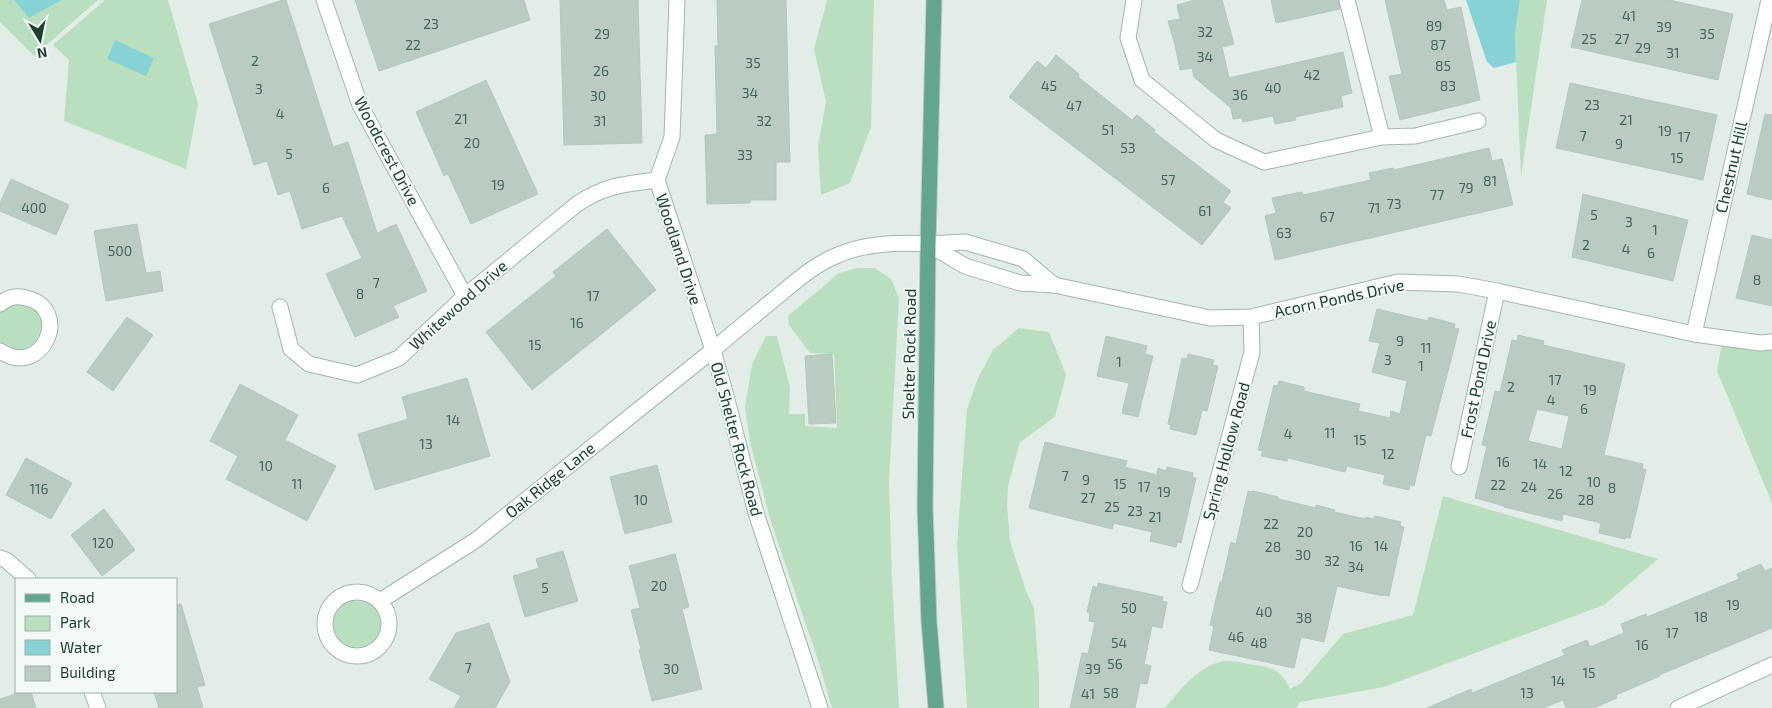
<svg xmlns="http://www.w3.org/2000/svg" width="1772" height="708" viewBox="0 0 1772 708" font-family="'Exo 2',sans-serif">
<rect width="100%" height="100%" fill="#e2ede7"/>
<!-- green -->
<path fill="#badfc0" d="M 0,0 L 14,0 L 29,18 L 62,0 L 98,0 L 34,56 L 0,22 Z
M 105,0 L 168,0 L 198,104 L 186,169 L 64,121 L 69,60 L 53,45 Z
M 827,0 L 874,0 L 871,127 L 850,183 L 821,195 L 818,146 L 826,102 L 814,49 Z
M 1520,0 L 1547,0 L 1521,177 L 1515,33 Z
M 858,268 L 875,268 L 891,279 L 899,298 L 889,482 L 892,580 L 899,708 L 832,708 L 818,660 L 771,522 L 750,442 L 745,407 L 752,364 L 766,336 L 777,336 L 790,387 L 789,414 L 805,414 L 805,426 L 837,428 L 834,354 L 810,353 L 789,325 L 788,316 L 839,273 Z
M 13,297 L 45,311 L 38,352 L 0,351 L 0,304 Z
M 1019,328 L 1049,332 L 1066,375 L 1055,417 L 1020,442 L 1008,486 L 1007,505 L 1010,541 L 1026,591 L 1034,608 L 1039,676 L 1039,708 L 967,708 L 957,544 L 967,409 L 978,378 L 993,350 Z
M 1723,338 L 1772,342 L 1772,503 L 1717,371 Z
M 1443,496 L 1658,559 L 1604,605 L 1384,687 L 1300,702 L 1296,708 L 1165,708 C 1181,689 1198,666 1224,661 C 1233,660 1245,664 1255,665 C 1274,667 1282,672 1290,689 L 1301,683 L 1343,634 L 1413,615 Z
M325 624a32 32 0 1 1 64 0a32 32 0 1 1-64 0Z"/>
<!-- water -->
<path fill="#87d2d5" d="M 14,0 L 62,0 L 29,18 Z
M 1466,0 L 1520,0 L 1515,33 L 1516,62 L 1494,68 L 1487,62 Z
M 115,40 L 154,58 L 146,76 L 107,59 Z"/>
<!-- building -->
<path fill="#bacbc2" stroke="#b4c7bd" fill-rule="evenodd" d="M 283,0 L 286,0 L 333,147 L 348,142 L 377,233 L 396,224 L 427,291 L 393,306 L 399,317 L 355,337 L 326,274 L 362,258 L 342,216 L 302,229 L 290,191 L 278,195 L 267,161 L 254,165 L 209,24 Z
M 355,0 L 524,0 L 530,20 L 379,71 Z
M 560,0 L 638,0 L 642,143 L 564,145 Z
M 717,0 L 786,0 L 790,162 L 776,162 L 776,200 L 750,200 L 750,203 L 707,204 L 705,135 L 717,134 L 715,46 L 718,46 Z
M 1195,0 L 1222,0 L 1234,44 L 1222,47 L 1229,78 L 1343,52 L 1352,93 L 1341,96 L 1343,107 L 1295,117 L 1296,120 L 1275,124 L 1273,116 L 1243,122 L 1242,118 L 1233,119 L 1231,108 L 1194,77 L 1192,68 L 1180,70 L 1175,45 L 1168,21 L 1180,19 L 1177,5 Z
M 1271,0 L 1338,0 L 1340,9 L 1276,23 Z
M 1385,0 L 1444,0 L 1447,10 L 1461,7 L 1480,100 L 1400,120 L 1389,76 L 1402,74 Z
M 1582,0 L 1669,0 L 1733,14 L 1718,80 L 1571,47 Z
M 1056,55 L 1079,74 L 1078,77 L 1132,120 L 1137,115 L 1155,130 L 1154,132 L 1231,191 L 1223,202 L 1231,208 L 1202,245 L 1009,97 L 1037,61 L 1046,68 Z
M 486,80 L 538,194 L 471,224 L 448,174 L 444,176 L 416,112 Z
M 1570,83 L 1717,115 L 1703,180 L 1556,148 Z
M 1765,114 L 1772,115 L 1772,200 L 1747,194 Z
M 1489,148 L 1492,161 L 1502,159 L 1513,205 L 1275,260 L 1265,216 L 1276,213 L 1272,198 L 1302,192 L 1303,195 L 1371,180 L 1369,173 L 1393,168 L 1394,170 Z
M 11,179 L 69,205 L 56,235 L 0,211 L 0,203 Z
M 1583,194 L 1688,220 L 1673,281 L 1572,257 Z
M 137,224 L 146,273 L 160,271 L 163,291 L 106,301 L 94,231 Z
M 607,229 L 656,290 L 532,390 L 486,332 L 556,276 L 553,272 Z
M 1752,235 L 1772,240 L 1772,306 L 1736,298 Z
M 1377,309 L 1428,321 L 1429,317 L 1455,324 L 1454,328 L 1459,329 L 1431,436 L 1426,435 L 1414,486 L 1410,485 L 1409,490 L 1383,484 L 1385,475 L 1347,466 L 1345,472 L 1288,458 L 1287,461 L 1261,456 L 1263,451 L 1258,450 L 1274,385 L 1277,386 L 1279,381 L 1304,387 L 1304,391 L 1360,404 L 1358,411 L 1390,418 L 1391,411 L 1400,414 L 1407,381 L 1372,372 L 1380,343 L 1369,341 Z
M 127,317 L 153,335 L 113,391 L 87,372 Z
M 1518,335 L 1544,341 L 1543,345 L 1625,364 L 1604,455 L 1643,464 L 1642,468 L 1646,470 L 1630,538 L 1626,537 L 1625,539 L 1599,533 L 1601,523 L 1563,514 L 1562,521 L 1504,507 L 1504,506 L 1475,498 L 1487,446 L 1482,445 L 1495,391 L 1500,392 L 1512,340 L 1517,341 ZM 1537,409 L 1569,416 L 1562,449 L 1528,441 Z
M 1106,336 L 1147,346 L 1145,354 L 1153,356 L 1138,417 L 1122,413 L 1129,383 L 1097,376 Z
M 832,354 L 836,423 L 809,424 L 805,356 Z
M 1188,354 L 1214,360 L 1212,365 L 1218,366 L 1207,411 L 1202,410 L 1196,435 L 1170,429 L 1171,425 L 1168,424 L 1182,358 L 1187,359 Z
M 467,378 L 490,456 L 375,490 L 358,434 L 408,419 L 402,397 Z
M 240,384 L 298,415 L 285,440 L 336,466 L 307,521 L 226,479 L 238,456 L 210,441 Z
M 1045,442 L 1127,461 L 1125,467 L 1157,475 L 1158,468 L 1166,471 L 1167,467 L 1193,473 L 1192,477 L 1196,478 L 1181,543 L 1177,542 L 1176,547 L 1150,541 L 1152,532 L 1114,523 L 1112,529 L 1029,508 Z
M 26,458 L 72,483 L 51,519 L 6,495 Z
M 657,465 L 672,522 L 625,534 L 610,477 Z
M 1248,491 L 1252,492 L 1253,491 L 1278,497 L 1278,499 L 1316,508 L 1316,505 L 1335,510 L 1334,512 L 1366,519 L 1366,517 L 1374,519 L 1375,516 L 1401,522 L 1400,526 L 1404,527 L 1389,596 L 1384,595 L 1383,596 L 1337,586 L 1324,642 L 1301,637 L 1294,668 L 1209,650 L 1214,626 L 1210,625 L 1220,582 L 1222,582 L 1231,542 L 1236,544 Z
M 104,509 L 135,550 L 102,576 L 71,535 Z
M 563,551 L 578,601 L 525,617 L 513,576 L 539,568 L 536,559 Z
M 675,554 L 689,607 L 682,609 L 702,689 L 652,701 L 639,650 L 641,649 L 631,610 L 640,608 L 629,566 Z
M 1761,564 L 1765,571 L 1772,568 L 1772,628 L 1659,675 L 1660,676 L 1616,695 L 1617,698 L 1594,708 L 1566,708 L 1563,700 L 1543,708 L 1427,708 L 1471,689 L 1472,693 L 1565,655 L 1562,650 L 1587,640 L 1590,647 L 1624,633 L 1621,624 L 1646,614 L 1647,617 L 1739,579 L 1737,574 Z
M 1098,583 L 1163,597 L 1162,601 L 1167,602 L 1162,628 L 1152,626 L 1144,664 L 1151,666 L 1147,684 L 1140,683 L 1135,708 L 1070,708 L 1082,653 L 1088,654 L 1095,622 L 1089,621 L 1090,613 L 1087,612 L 1093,586 L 1097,588 Z
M 181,604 L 205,685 L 197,687 L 203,708 L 159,708 L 154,692 L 176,692 L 176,605 Z
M 489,623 L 510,682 L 495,708 L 454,708 L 461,696 L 429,679 L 456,633 Z
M 22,692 L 31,692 L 36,708 L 0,708 L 0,699 Z"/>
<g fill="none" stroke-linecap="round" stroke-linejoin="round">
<!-- minor casing -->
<g stroke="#a4b5ae" stroke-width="17">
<path id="minor" d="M 324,0 L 360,105 L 465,296
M 1134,0 L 1128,38 L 1142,80 L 1216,140 L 1264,162 L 1382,137 L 1415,136 L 1478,121
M 1347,0 L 1382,137
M 1054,285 L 1023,259 L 965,242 L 928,244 L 965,266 L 1020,283 L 1054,285 L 1210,318 L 1251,317 L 1398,282 L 1458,284 L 1497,291 L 1694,334 L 1760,343 L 1772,342
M 0,304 C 7,298 16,295 26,298 C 73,308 43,380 0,351
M 280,307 L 291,349 L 309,364 L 357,375 L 399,358 L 465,296 L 577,204 C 605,185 625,184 657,180
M 1694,334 L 1769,0
M 1459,467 L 1497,291
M 0,558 L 6,560 L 28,579
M 1190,585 L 1252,352 L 1251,317
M325 624a32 32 0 1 1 64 0a32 32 0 1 1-64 0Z
M 380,601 L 476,540 L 713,350 L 657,180 L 672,137 L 677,0
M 92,692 L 98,708
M 820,708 L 756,513 L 725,392 L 713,350 C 734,332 756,314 778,296 C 796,281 815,264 838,255 C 866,243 898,242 928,244
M 1678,708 L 1772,665"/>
</g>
<!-- major casing -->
<g stroke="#c1c9c6" stroke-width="17">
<path id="major" d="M 934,0 L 928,244 L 925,507 L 929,622 L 936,708"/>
</g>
<!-- minor -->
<use href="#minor" stroke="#fff" stroke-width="15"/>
<!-- major -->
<use href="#major" stroke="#64a58d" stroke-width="15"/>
</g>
<g text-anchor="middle" stroke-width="4" stroke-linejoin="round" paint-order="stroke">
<!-- number labels -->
<g font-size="14" fill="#476258">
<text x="1629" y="21">41</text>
<text x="431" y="29">23</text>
<text x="1434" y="31">89</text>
<text x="1664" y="32">39</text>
<text x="1205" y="37">32</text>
<text x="602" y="39">29</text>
<text x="1707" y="39">35</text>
<text x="1589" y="44">25</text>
<text x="1622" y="44">27</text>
<text x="413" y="50">22</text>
<text x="1438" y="50">87</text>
<text x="1643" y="53">29</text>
<text x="1673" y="58">31</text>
<text x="1205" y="62">34</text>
<text x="255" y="66">2</text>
<text x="753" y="68">35</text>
<text x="1443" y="71">85</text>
<text x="601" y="76">26</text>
<text x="1312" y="80">42</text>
<text x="1049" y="91">45</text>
<text x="1448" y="91">83</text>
<text x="1273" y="93">40</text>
<text x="259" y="94">3</text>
<text x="750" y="98">34</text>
<text x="1240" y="100">36</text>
<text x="598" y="101">30</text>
<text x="1592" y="110">23</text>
<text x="1074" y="111">47</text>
<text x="280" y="119">4</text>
<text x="461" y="124">21</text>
<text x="1626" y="125">21</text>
<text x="600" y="126">31</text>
<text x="764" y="126">32</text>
<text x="1108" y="135">51</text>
<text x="1665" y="136">19</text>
<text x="1583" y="141">7</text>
<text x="1684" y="142">17</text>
<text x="472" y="148">20</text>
<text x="1619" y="149">9</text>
<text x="1128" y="153">53</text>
<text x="289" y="159">5</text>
<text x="745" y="160">33</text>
<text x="1677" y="163">15</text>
<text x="1168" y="185">57</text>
<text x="1490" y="186">81</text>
<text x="498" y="190">19</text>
<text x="326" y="193">6</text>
<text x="1466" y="193">79</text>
<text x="1437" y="200">77</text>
<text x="1394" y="209">73</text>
<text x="34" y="213">400</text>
<text x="1374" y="213">71</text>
<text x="1205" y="216">61</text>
<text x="1594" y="220">5</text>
<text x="1327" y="222">67</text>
<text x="1629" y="227">3</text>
<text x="1655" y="235">1</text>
<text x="1284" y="238">63</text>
<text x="1586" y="250">2</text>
<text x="1626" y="254">4</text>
<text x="120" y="256">500</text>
<text x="1651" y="258">6</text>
<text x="1757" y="285">8</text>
<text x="376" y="288">7</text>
<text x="360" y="299">8</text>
<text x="593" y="301">17</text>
<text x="577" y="328">16</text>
<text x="1400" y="346">9</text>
<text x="535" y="350">15</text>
<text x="1426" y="353">11</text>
<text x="1388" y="365">3</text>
<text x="1119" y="367">1</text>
<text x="1421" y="371">1</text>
<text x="1555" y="385">17</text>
<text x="1511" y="392">2</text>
<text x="1590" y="395">19</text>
<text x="1551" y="405">4</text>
<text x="1584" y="414">6</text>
<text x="453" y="425">14</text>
<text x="1330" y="438">11</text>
<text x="1288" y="439">4</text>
<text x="1360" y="445">15</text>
<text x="426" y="449">13</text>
<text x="1388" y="459">12</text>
<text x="1503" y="467">16</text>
<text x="1540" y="469">14</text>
<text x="266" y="471">10</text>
<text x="1566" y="476">12</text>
<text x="1065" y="481">7</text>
<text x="1086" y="485">9</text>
<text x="1594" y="487">10</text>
<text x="297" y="489">11</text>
<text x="1120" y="489">15</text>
<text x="1498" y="490">22</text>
<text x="1144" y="492">17</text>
<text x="1529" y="492">24</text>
<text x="1612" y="493">8</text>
<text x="39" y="494">116</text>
<text x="1164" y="497">19</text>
<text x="1555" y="499">26</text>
<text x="1088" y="503">27</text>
<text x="641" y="505">10</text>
<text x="1586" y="505">28</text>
<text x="1112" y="512">25</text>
<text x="1135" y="516">23</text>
<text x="1155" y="522">21</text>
<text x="1271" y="529">22</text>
<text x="1305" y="537">20</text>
<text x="103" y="548">120</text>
<text x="1356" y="551">16</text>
<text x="1381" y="551">14</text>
<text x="1273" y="552">28</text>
<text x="1303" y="560">30</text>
<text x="1332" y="566">32</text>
<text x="1356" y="572">34</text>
<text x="659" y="591">20</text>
<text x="545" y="593">5</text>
<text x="1733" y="610">19</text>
<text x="1129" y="613">50</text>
<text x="1264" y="617">40</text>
<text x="1701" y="622">18</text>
<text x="1304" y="623">38</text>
<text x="1672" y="638">17</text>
<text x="1236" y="642">46</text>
<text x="1119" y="648">54</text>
<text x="1259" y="648">48</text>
<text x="1642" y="650">16</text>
<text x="1115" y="669">56</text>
<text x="468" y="673">7</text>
<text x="671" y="674">30</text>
<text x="1093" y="674">39</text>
<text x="1589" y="678">15</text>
<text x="1558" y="686">14</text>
<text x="1111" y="698">58</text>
<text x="1527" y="698">13</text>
<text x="1088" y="699">41</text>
</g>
<!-- street labels -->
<g font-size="16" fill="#213f34" stroke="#f3f9f5">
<text transform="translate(387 151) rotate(62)" y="6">Woodcrest Drive</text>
<text transform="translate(1731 167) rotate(-77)" y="6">Chestnut Hill</text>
<text transform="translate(679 249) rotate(72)" y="6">Woodland Drive</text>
<text transform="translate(1339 298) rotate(-12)" y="6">Acorn Ponds Drive</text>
<text transform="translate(458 305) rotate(-42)" y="6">Whitewood Drive</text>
<text transform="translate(909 354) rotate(-89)" y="6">Shelter Rock Road</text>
<text transform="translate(1478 379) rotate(-78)" y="6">Frost Pond Drive</text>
<text transform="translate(737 439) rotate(75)" y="6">Old Shelter Rock Road</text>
<text transform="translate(1226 451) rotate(-75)" y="6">Spring Hollow Road</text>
<text transform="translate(550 480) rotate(-39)" y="6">Oak Ridge Lane</text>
</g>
</g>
<!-- legend -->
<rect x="15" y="578" width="162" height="115" fill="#f3f9f5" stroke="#9fafa8"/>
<rect x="25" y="594" width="25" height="8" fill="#64a58d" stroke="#9fafa8"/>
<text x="60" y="603" font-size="15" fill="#213f34">Road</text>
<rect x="25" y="616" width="25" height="15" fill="#badfc0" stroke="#9fafa8"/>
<text x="60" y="628" font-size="15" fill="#213f34">Park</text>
<rect x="25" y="640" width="25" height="15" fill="#87d2d5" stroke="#9fafa8"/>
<text x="60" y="653" font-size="15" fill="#213f34">Water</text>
<rect x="25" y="666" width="25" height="15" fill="#bacbc2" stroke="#9fafa8"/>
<text x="60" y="678" font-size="15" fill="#213f34">Building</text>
<!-- north arrow -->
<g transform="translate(40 40) rotate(170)" stroke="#f3f9f5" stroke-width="4" paint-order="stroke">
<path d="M0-4L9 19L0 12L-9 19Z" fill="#213f34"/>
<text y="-8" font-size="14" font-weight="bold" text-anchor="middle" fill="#213f34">N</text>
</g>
</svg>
